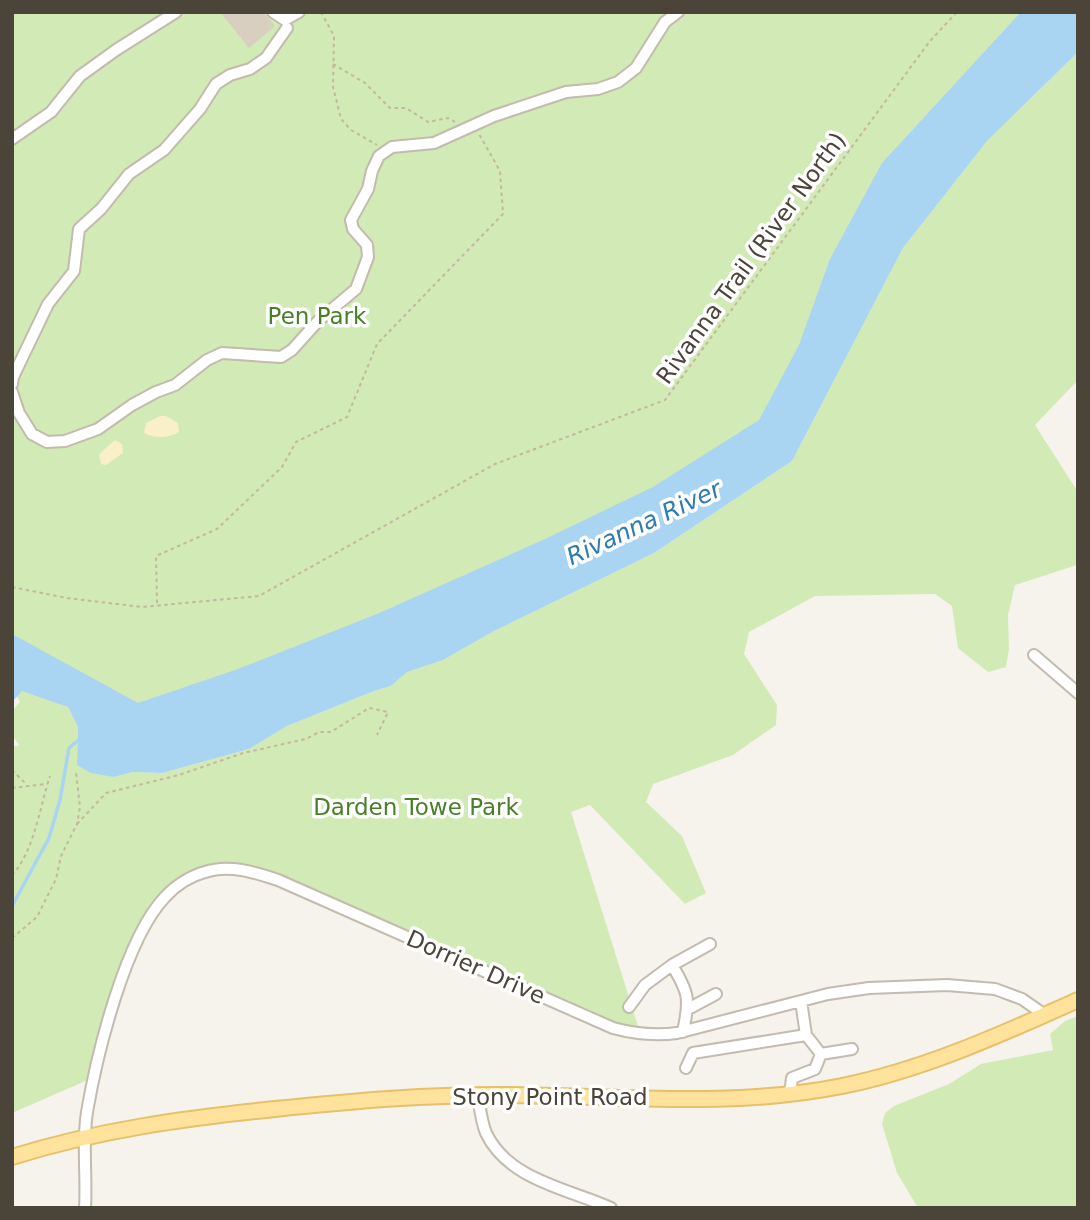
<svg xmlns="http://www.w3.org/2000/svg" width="1090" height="1220" viewBox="0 0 1090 1220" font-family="'DejaVu Sans',sans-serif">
<rect width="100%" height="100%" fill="#f6f3ec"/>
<!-- green -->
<path fill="#d2eab5" d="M 12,12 L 1041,12 L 799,345 L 767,415 L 670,479 L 555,542 L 189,708 L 69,709 L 78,727 L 77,765 L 114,777 L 133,772 L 162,773 L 249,749 L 287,726 L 374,691 L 391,686 L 407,672 L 443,660 L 494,631 L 654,553 L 792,461 L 903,248 L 987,141 L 1078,52 L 1078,380 L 1035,425 L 1078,492 L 1077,565 L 1015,585 L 1008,615 L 1009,649 L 1006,667 L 988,672 L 958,648 L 952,606 L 935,594 L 815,596 L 749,632 L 744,654 L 777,705 L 776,725 L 733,755 L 653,784 L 646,802 L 682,836 L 706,893 L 685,904 L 590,805 L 571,812 L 638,1026 L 612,1030 L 288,885 L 226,870 L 199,877 L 177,891 L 157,911 L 132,959 L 97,1076 L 12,1113 L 12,747 L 19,745 L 12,735 L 12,711 L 20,702 L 15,693 L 23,691 L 12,685 Z
M 1078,1016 L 1078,1208 L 918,1208 L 897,1173 L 882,1124 L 885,1113 L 894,1106 L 949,1084 L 981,1064 L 1053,1050 L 1050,1034 L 1065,1021 Z"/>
<!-- sand -->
<path fill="#f9efc9" d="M 160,416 L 166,416 L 178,423 L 179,432 C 170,438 154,439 144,433 L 146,423 Z
M 115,440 L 122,444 L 123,453 L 106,465 L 101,464 L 99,454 Z"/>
<!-- water -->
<path fill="#a9d4f2" d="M 1021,12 L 1078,12 L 1078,52 L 987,141 L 903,248 L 792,461 L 654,553 L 494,631 L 443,660 L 407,672 L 391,686 L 374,691 L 287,726 L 249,749 L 162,773 L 133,772 L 114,777 L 91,773 L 77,765 L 78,727 L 68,707 L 22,691 L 12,702 L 12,634 L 138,703 L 238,669 L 377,614 L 545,539 L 653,487 L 759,420 L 799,345 L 830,259 L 882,163 Z"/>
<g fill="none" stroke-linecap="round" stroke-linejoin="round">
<!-- stream -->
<path stroke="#a9d4f2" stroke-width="3.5" d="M 12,906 L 49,838 L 60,800 L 69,748 L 80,739"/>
</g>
<!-- building -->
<path fill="#d8cfc1" d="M 220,12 L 263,12 L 275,26 L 249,48 Z"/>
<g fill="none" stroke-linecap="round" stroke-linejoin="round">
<!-- minor casing -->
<g stroke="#c2bbae" stroke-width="14">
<path id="minor" d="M 273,12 L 285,20 L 299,12
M 12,139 L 51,112 L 80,76 L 116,50 L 176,12
M 12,384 L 13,377 L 48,304 L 74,271 L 79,229 L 101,209 L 129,174 L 164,150 L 200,109 L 216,84 L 230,75 L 250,69 L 266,58 L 287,28
M 12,392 L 19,413 L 32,434 L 47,442 L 65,441 L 98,429 L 132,405 L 156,392 L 175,385 L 207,360 L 222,353 L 281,357 L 292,350 L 319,320 L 356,289 L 368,257 L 367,245 L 353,229 L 351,220 L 368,189 L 372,171 L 379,156 L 392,147 L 434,143 L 494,116 L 566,92 L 598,89 L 618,82 L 636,68 L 665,22 L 678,12
M 1034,655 L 1078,693
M 672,965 L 710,944
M 801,1001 L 806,1035 L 821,1054
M 629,1007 L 645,985 L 672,965 C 689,993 690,999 683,1032
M 688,1009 L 716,994
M 686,1068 L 693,1053 L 806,1035
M 790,1094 L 792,1078 L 815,1069 L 821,1054 L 852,1049
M 478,1095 C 480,1108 481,1121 486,1133 C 508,1180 569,1189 611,1208
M 85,1208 C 87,1176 82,1143 87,1112 C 97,1054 125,939 165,897 C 175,886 190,876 205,872 C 229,864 254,872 278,880 L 613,1028 C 635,1034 654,1036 677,1033 L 828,994 L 869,988 L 947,985 L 995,989 L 1022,999 L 1045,1015"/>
</g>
<!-- major casing -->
<g stroke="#e6c16a" stroke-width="18">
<path id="major" d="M 12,1157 C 98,1130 186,1118 275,1109 C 353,1101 431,1094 509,1095 C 620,1096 733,1108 842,1086 C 923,1070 1002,1034 1078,1000"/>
</g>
<!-- path -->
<path stroke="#c4b79f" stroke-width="2" stroke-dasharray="3.5 3.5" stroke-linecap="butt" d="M 321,12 L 334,36 L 333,87 L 341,119 L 351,130 L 377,145
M 333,64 L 365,83 L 390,108 L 406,108 L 428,122 L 448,118 L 455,122
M 12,587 L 67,598 L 142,607 L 259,596 L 495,464 L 665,400 L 930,41 L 957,12
M 157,603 L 156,556 L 217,529 L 282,467 L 296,442 L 347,417 L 377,344 L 503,214 L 500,171 L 479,134
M 12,770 L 26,784
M 12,788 L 46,784
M 77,824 L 106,793 L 179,775 L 243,753 L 306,739 L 319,732 L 331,732 L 369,708 L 388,712 L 377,735
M 12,875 C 34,852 40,806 50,776
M 12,938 L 37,917 L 56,879 L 61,856 L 77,824 L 80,807 L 76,772"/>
<!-- minor -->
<use href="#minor" stroke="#fff" stroke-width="10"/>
<!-- major -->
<use href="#major" stroke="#ffe39c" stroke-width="14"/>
</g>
<g text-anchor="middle" stroke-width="7" stroke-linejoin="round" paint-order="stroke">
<!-- street labels -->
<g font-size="23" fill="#4b4439" stroke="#fff">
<text transform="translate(751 258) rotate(-54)" y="8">Rivanna Trail (River North)</text>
<text transform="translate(476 967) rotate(24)" y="8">Dorrier Drive</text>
<text x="550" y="1105">Stony Point Road</text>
</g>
<!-- park labels -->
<g font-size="23" fill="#4a7f2a" stroke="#fff">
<text x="317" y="324">Pen Park</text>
<text x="416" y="815">Darden Towe Park</text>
</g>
<!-- water labels -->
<g font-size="24" font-style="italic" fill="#2e7ab2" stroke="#fff">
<text transform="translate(644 523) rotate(-25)" y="8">Rivanna River</text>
</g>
</g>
<!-- border -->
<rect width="1090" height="1220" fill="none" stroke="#4b4439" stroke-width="28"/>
</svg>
